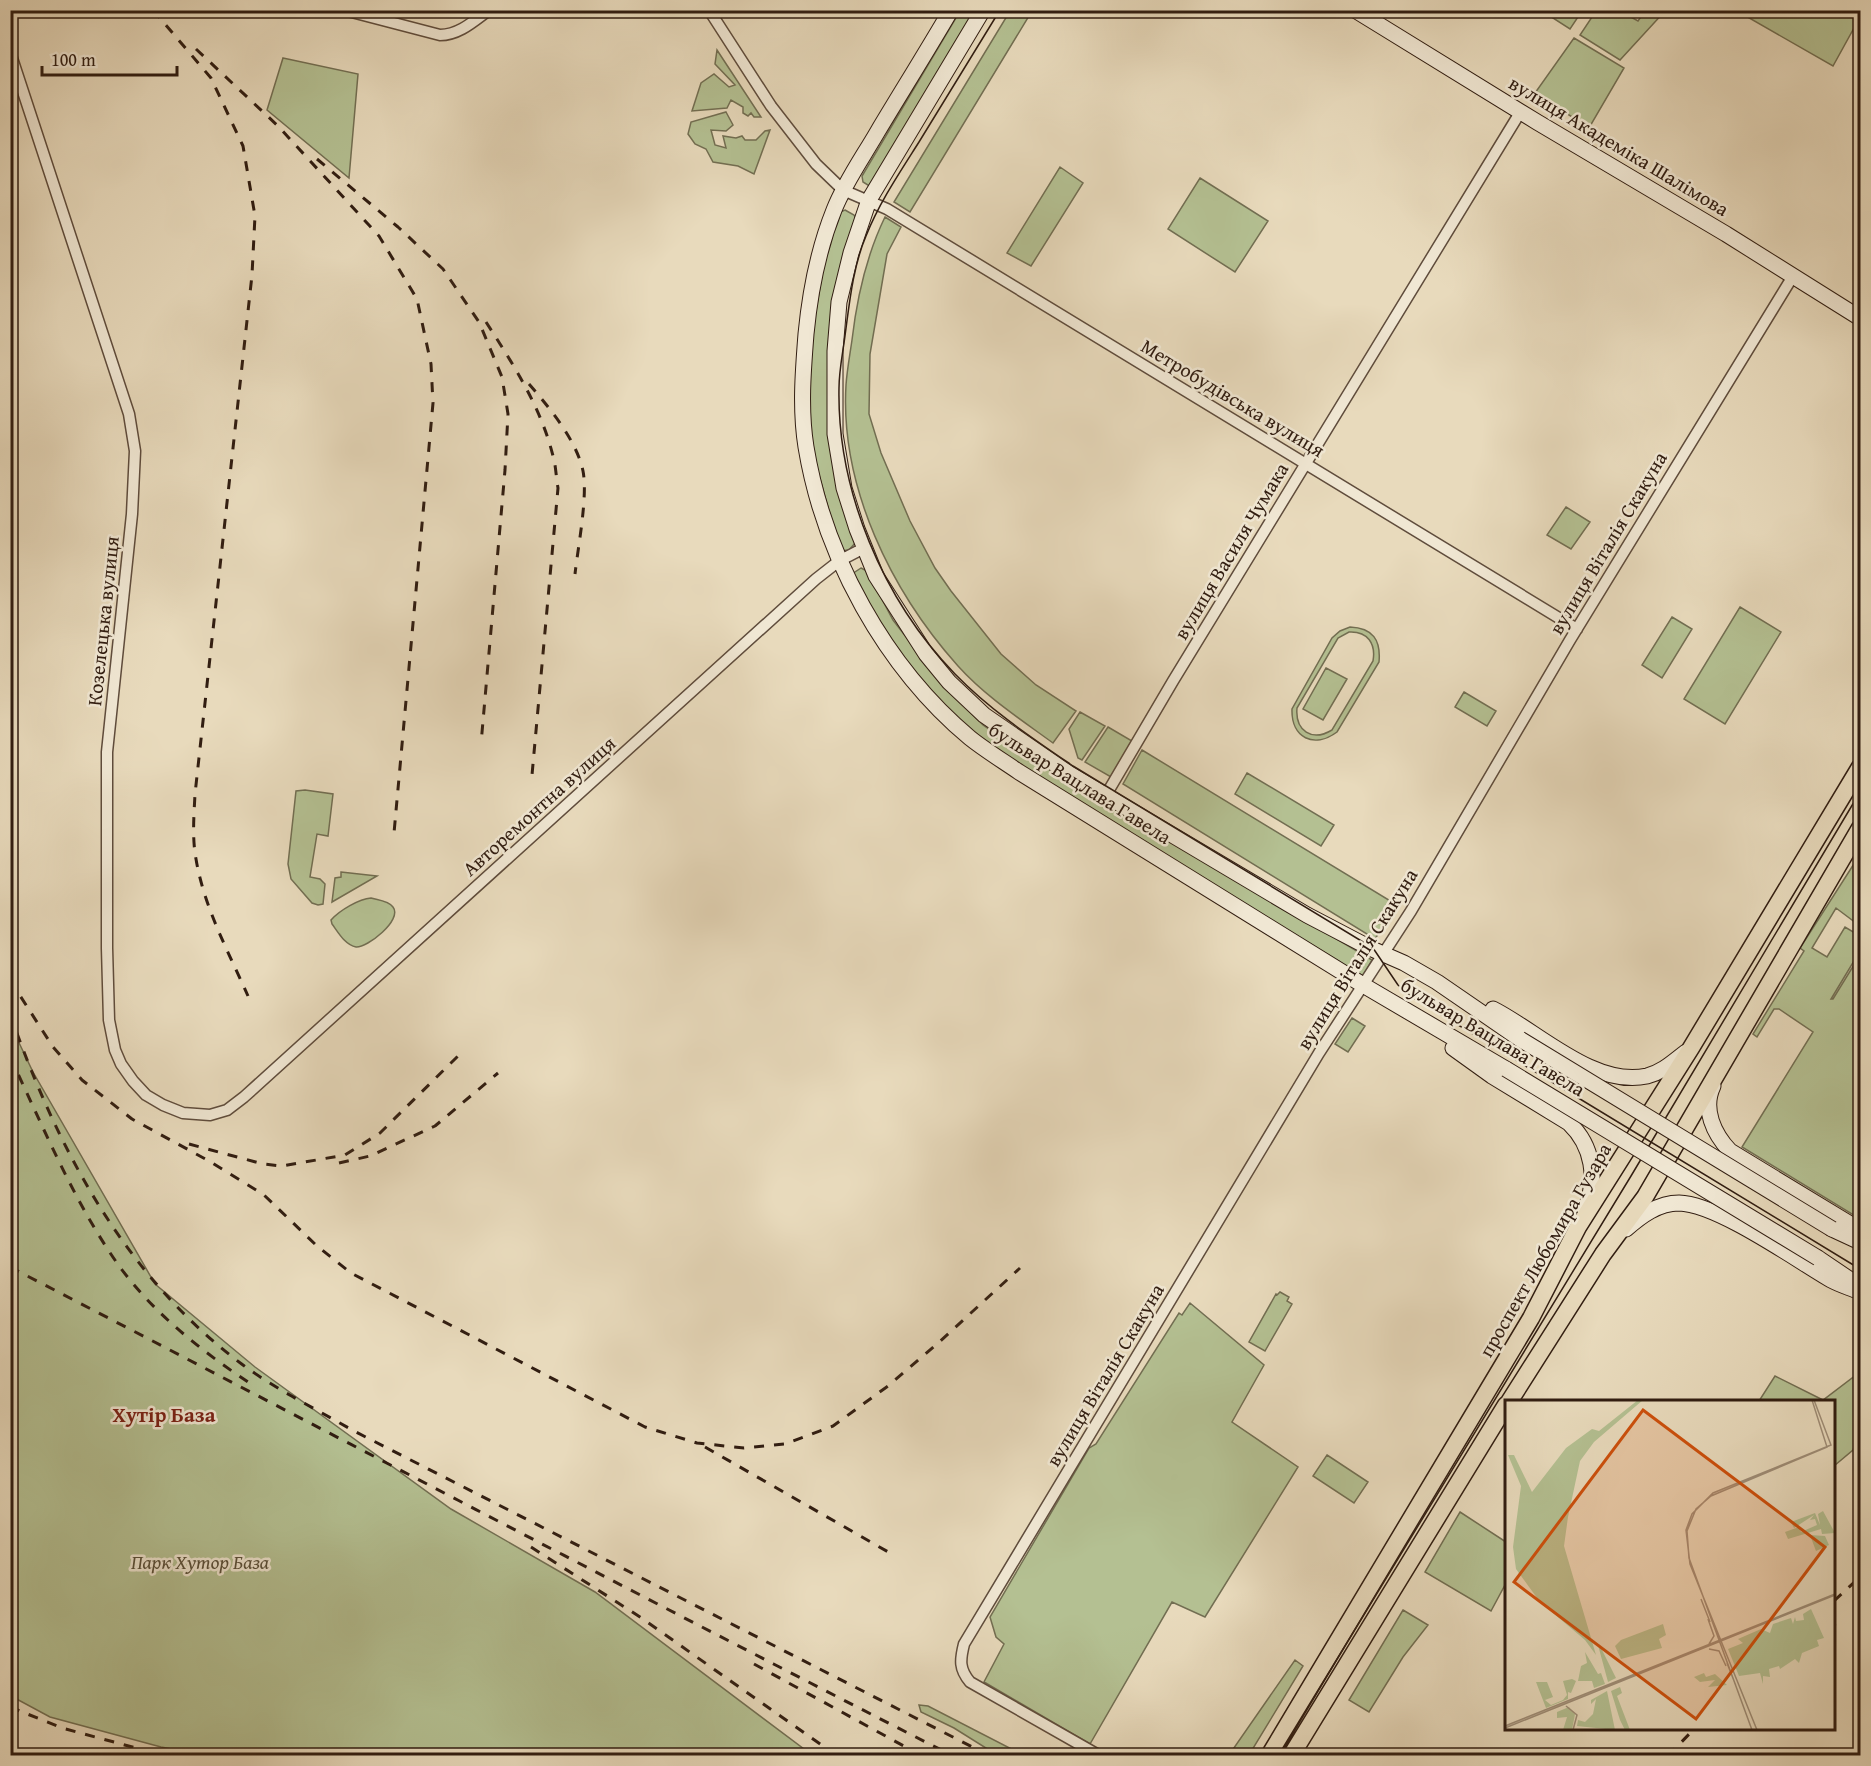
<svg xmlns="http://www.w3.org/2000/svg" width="1871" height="1766" viewBox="0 0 1871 1766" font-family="'Gentium Book Plus',serif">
<rect width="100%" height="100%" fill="#e8dabc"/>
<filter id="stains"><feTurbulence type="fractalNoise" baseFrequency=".00333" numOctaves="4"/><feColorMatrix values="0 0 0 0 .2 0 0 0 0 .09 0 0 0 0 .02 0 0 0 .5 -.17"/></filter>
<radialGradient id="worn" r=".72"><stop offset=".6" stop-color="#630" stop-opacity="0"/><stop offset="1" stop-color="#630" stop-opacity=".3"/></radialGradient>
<!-- green -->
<path fill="#b4c092" stroke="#726e52" stroke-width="1.5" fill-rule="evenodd" d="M 960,11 L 979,11 L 871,187 L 863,182 L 862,176 Z
M 1010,11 L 1032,11 L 910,212 L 894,202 Z
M 1542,11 L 1582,11 L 1570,29 Z
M 1596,11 L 1620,11 L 1638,21 L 1645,11 L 1665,11 L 1620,60 L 1580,35 Z
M 1737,11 L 1860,11 L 1860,17 L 1833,66 Z
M 1574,38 L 1624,68 L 1589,128 L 1535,93 Z
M 717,50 L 761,117 L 754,117 L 751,113 L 748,116 L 743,113 L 743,107 L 731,100 L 727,108 L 692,111 L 701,83 L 714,74 L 729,87 L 735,85 L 715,64 Z
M 283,58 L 358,74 L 349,178 L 267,110 Z
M 726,112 L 733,125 L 726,131 L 711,130 L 715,145 L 726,148 L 723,136 L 736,138 L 742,136 L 745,140 L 756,140 L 765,131 L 770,130 L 754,174 L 738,166 L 713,162 L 706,149 L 695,144 L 688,134 L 691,122 Z
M 1060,167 L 1083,183 L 1031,266 L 1007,253 Z
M 1200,178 L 1268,221 L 1235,272 L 1168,229 Z
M 845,210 L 854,215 L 857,220 L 830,350 L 856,542 L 849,550 L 840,551 L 811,446 L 808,357 L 826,252 L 838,213 Z
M 885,217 L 901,227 L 887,254 L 870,354 L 869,414 L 881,453 L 910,521 L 935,568 L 951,591 L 1001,654 L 1036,685 L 1076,711 L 1053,743 C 1020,719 985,696 958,666 C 891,591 840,487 846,385 C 847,370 850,354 852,340 C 857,297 866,256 885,217 Z
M 1566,507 L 1590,522 L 1571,549 L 1547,535 Z
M 861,568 L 867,571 L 893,620 L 944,686 L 983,725 L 1023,753 L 1372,960 L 1363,976 L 1015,764 L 974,735 L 933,695 L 880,628 L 852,574 Z
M 1740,607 L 1781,632 L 1725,724 L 1684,699 Z
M 1672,617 L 1692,629 L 1662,678 L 1642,665 Z
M 1350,627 C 1373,628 1381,640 1379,662 L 1337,732 C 1314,749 1291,738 1292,709 L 1332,638 L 1340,631 ZM 1349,632 C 1368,631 1376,644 1373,661 L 1332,730 C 1312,742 1295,731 1297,708 L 1338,638 Z
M 1326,668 L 1347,679 L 1323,720 L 1303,709 Z
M 1464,692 L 1496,711 L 1487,726 L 1455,707 Z
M 1080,712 L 1105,726 L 1082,760 L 1078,758 L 1069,729 Z
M 1108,727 L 1132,741 L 1111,777 L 1085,762 Z
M 1142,750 L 1397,905 L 1375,939 L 1123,784 Z
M 1247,773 L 1334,825 L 1321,846 L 1235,794 Z
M 305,790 L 333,794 L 328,836 L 317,834 L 310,877 L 320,879 L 325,884 L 323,904 L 318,905 L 312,903 L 291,879 L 288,864 L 296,791 Z
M 1859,856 L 1860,857 L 1860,926 L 1836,908 L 1812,948 L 1827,957 L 1845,927 L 1860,936 L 1860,951 L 1831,999 L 1833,999 L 1860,955 L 1860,1219 L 1742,1147 L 1813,1032 L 1779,1009 L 1774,1009 L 1757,1037 L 1753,1034 L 1804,951 L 1800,948 Z
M 341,872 L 377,876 L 332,902 L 335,878 L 341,877 Z
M 371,898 C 378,900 389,901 393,907 C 403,920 367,948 356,947 C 345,945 338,932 332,924 L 331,920 C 340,910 359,899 371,898 Z
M 1352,1018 L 1365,1026 L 1348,1052 L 1335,1044 Z
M 11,1026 L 33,1072 L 155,1284 L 255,1367 L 451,1509 L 595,1592 L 812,1755 L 204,1755 L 161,1747 L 50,1717 L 11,1696 Z
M 1280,1292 L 1289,1297 L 1287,1301 L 1292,1304 L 1265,1351 L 1249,1342 L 1276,1294 L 1277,1295 Z
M 1190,1303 L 1264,1365 L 1232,1422 L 1298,1467 L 1205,1617 L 1172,1602 L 1090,1744 L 984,1682 L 1004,1644 L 996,1637 L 990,1617 L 1089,1448 L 1096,1444 L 1179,1313 L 1182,1315 Z
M 1860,1372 L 1860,1431 L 1853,1450 L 1834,1466 L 1834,1402 L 1759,1401 L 1775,1376 L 1823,1400 Z
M 1327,1455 L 1368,1482 L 1354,1503 L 1313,1476 Z
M 1460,1512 L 1506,1542 L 1506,1583 L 1491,1611 L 1425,1572 Z
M 1403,1610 L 1428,1625 L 1403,1657 L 1369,1712 L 1349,1700 Z
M 1295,1660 L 1303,1666 L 1249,1755 L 1229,1755 Z
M 919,1705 L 928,1706 L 1023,1755 L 997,1755 L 954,1728 L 921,1712 Z"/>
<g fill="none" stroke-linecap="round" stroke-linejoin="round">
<!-- street casing -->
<g stroke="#5f4c3c" stroke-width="13">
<path id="street" d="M 344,10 L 440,35 C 459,35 474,21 489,10
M 709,10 L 771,106 L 816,164 L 843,190 L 887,209 L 1577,629
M 10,52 L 129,414 L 135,451 L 132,514 L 107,752 L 107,948 L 109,1020 L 115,1050 L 121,1064 L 133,1081 L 146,1095 L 163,1105 L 183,1113 L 210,1115 L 227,1110 L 244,1097 L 816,579 L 839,561 L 864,548
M 1106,795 L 1173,681 L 1521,111
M 1100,1756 L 970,1682 C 959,1669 960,1660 964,1644 L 1319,1053 L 1411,911 L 1570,640 L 1793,276"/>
</g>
<!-- secondary casing -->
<g stroke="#311d11" stroke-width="17">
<path id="secondary" d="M 951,10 C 927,51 902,91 878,131 C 863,157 845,182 834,210 C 818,250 810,292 806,334 C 803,372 800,410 806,447 C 824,556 885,667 970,738 C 985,750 1003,761 1019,772 L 1363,985 L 1506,1069
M 983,10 L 869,200 L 851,253 L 839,302 L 835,351 L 835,434 L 844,488 L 857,529 L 876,576 L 926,654 L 949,682 L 984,715 L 1068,773 L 1307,915 L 1372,949 L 1404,963 L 1437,982 L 1520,1039
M 1355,10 L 1537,122 L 1726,234 L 1860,318
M 1493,1009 C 1537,1031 1594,1088 1647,1076 C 1663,1072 1674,1061 1686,1052
M 1453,1048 L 1492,1076 L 1569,1123 C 1593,1146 1598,1179 1585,1210
M 1713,1086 C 1702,1109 1714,1134 1730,1151 L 1860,1230
M 1626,1229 C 1641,1216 1658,1203 1679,1203 C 1718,1204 1795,1259 1831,1280 C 1840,1285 1851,1288 1860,1292
M 1832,1229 L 1860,1242
M 1818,1258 L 1858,1285"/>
</g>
<!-- primary casing -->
<g stroke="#311d11" stroke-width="19">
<path id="primary" d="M 1509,1402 L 1603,1254 L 1645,1197 L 1860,828
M 1269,1756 L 1531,1318 L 1578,1227 L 1691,1048 L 1860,767
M 1291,1756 L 1506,1405"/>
</g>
<!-- street -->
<use href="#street" stroke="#f0e7d3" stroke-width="10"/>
<!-- secondary -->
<use href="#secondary" stroke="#f0e7d3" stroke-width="15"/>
<!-- primary -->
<use href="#primary" stroke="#e8dabc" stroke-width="16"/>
<!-- tram -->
<path stroke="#311d11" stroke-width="1.5" d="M 1000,10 C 973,54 946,98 919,142 C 900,172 879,203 866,236 C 852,269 849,308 844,343 C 842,357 839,373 839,388 C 837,491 883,600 955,674 C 990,710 1032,738 1073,766 L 1373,948 L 1398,985 L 1412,997 L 1860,1269
M 1278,1756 L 1631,1176 L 1860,792"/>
<!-- rail -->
<path stroke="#311d11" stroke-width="3" stroke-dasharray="10 10" stroke-linecap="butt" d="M 153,10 L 211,78 L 243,146 L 255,216 L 252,275 L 195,794 C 194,815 192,838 196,859 C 204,907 228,951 248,996
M 196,49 L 278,126 L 379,236 L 417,299 L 431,364 L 433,403 L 394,833
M 317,159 L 398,227 L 443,269 L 479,322 L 502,377 L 508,414 L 505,470 L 481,744
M 486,322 C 513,364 541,407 553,456 C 556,466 556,477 558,488 L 532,775
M 529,384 C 549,407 577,441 583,471 C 588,496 578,547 575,574
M 10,980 L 53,1047 L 82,1080 L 132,1119 L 209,1161 L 264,1195 L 317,1246 L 351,1273 L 645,1427 L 697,1443 L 744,1448 L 785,1444 L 833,1426 L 888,1386 L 937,1344 L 1020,1268
M 10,1014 C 58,1150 125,1277 243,1365 C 277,1390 316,1409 352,1430 L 990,1756
M 10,1057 C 43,1126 73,1200 117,1263 C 151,1311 200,1350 248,1382
M 189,1144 L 263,1164 L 282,1166 L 345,1155 L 380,1133 L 458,1056
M 339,1163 L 370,1156 L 435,1126 L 498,1073
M 10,1267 C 325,1430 637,1595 953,1756
M 705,1447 L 890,1553
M 531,1547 L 640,1617 L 837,1756
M 1834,1601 L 1860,1577
M 1834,1626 L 1835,1624
M 754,1664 L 922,1756
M 10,1707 L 62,1728 L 136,1748 L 177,1756
M 1668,1756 L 1695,1728
M 1860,1756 L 1860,1755"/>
<!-- secondary-bridge casing -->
<g stroke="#311d11" stroke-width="17" stroke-linecap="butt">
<path id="secondary-bridge" d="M 1520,1039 L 1832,1229
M 1506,1069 L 1818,1258"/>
</g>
<!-- secondary-bridge -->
<use href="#secondary-bridge" stroke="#f0e7d3" stroke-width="15"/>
</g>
<g text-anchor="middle" stroke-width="5" stroke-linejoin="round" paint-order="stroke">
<!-- street labels -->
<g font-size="20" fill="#311d11" stroke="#f0e7d3">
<text transform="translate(1619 146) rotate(31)" y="7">вулиця Академіка Шалімова</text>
<text transform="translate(1233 398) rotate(31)" y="7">Метробудівська вулиця</text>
<text transform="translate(1608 543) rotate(-59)" y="7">вулиця Віталія Скакуна</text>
<text transform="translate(1231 551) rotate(-59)" y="7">вулиця Василя Чумака</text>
<text transform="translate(103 621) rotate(-84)" y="7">Козелецька вулиця</text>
<text transform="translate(1080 783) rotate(32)" y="7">бульвар Вацлава Гавела</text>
<text transform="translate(539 806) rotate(-42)" y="7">Авторемонтна вулиця</text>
<text transform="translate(1357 959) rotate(-58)" y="7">вулиця Віталія Скакуна</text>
<text transform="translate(1493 1037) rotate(31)" y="7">бульвар Вацлава Гавела</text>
<text transform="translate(1545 1250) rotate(-60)" y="7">проспект Любомира Гузара</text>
<text transform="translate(1105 1375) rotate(-59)" y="7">вулиця Віталія Скакуна</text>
</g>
<!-- park labels -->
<g font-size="20" font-style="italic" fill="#584e38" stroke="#f0e7d3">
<text x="200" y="1569">Парк Хутор База</text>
</g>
<!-- neighbourhood labels -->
<g font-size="21" font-weight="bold" fill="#7a1f14" stroke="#f0e7d3">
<text x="164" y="1422">Хутір База</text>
</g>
</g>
<!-- overview -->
<g transform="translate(1505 1400)">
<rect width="330" height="330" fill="#e8dabc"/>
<path d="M 133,0 L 138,0 L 89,42 L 75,61 L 63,117 L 59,146 L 91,255 L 80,240 L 35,202 L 11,169 L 8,147 L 16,86 L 3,55 L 9,55 L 27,92 L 61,48 L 87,29 L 94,31 ZM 318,111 L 330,133 L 317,134 L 316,129 L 283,139 L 280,132 L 294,127 L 296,132 L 312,125 L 310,119 L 305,120 L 309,115 L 289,128 L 286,122 L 310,113 L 315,125 L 313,114 ZM 305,135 L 320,136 L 324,145 L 311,151 ZM 306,209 L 319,238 L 312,240 L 314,246 L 297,253 L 294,263 L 290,259 L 275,269 L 274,266 L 264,269 L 265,277 L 258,276 L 258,284 L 255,273 L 234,276 L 223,249 L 238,243 L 233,239 L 256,229 L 265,233 L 268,224 L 286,218 L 288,224 L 290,217 L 291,221 L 299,220 L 298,214 ZM 158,224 L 161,235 L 154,239 L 157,248 L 116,259 L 110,246 L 116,240 ZM 94,244 L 111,278 L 103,282 L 93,245 ZM 80,252 L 93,274 L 96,273 L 100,284 L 89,288 L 87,281 L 73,281 L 76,266 L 82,263 ZM 199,273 L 201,277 L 210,274 L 222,285 L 203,287 L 210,280 L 195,282 L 189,277 ZM 67,279 L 71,281 L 66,293 L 63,292 L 63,299 L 41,308 L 31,282 L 42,282 L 48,297 L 40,300 L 46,305 L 58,300 L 62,295 L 58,281 ZM 115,287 L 117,293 L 112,296 L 125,330 L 120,330 L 115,320 L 106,291 ZM 102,291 L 110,330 L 72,326 L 73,320 L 80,322 L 88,314 L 91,299 L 86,304 L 86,300 ZM 64,307 L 70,314 L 67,330 L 58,330 L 62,317 L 52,318 L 52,312 Z" fill="#b4c092"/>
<path fill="none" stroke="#9f8e78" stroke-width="1.5" d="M 196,199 L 205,222M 203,219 L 209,236 L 204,244M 204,249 L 214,251 L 221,266M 222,263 L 231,286M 61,306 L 72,315 L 68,330M 0,326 L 330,194M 0,328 L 330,195M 247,330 L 184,158 L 182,131 L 191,109 L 206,96 L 322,47 L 307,0M 252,330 L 185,164 L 181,130 L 187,114 L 208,93 L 326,45 L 309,0"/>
<path fill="#cd500d" fill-opacity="0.15" stroke="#cd500d" stroke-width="3" d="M 138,10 L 320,147 L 191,319 L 9,182 Z"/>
<rect width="330" height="330" fill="none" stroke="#311d11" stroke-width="3"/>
</g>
<!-- margin -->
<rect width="1871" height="1766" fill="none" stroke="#e8dabc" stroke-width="36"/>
<rect x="12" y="12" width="1847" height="1742" fill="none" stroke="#311d11" stroke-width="3"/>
<rect x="18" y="18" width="1835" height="1730" fill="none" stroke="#311d11" stroke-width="1.5"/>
<!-- scale -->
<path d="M42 66v9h135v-9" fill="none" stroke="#311d11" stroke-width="3"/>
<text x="51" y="66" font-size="18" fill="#311d11" stroke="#f0e7d3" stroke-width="4.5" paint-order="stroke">100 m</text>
<rect width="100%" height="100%" filter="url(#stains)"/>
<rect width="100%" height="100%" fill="url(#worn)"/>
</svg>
